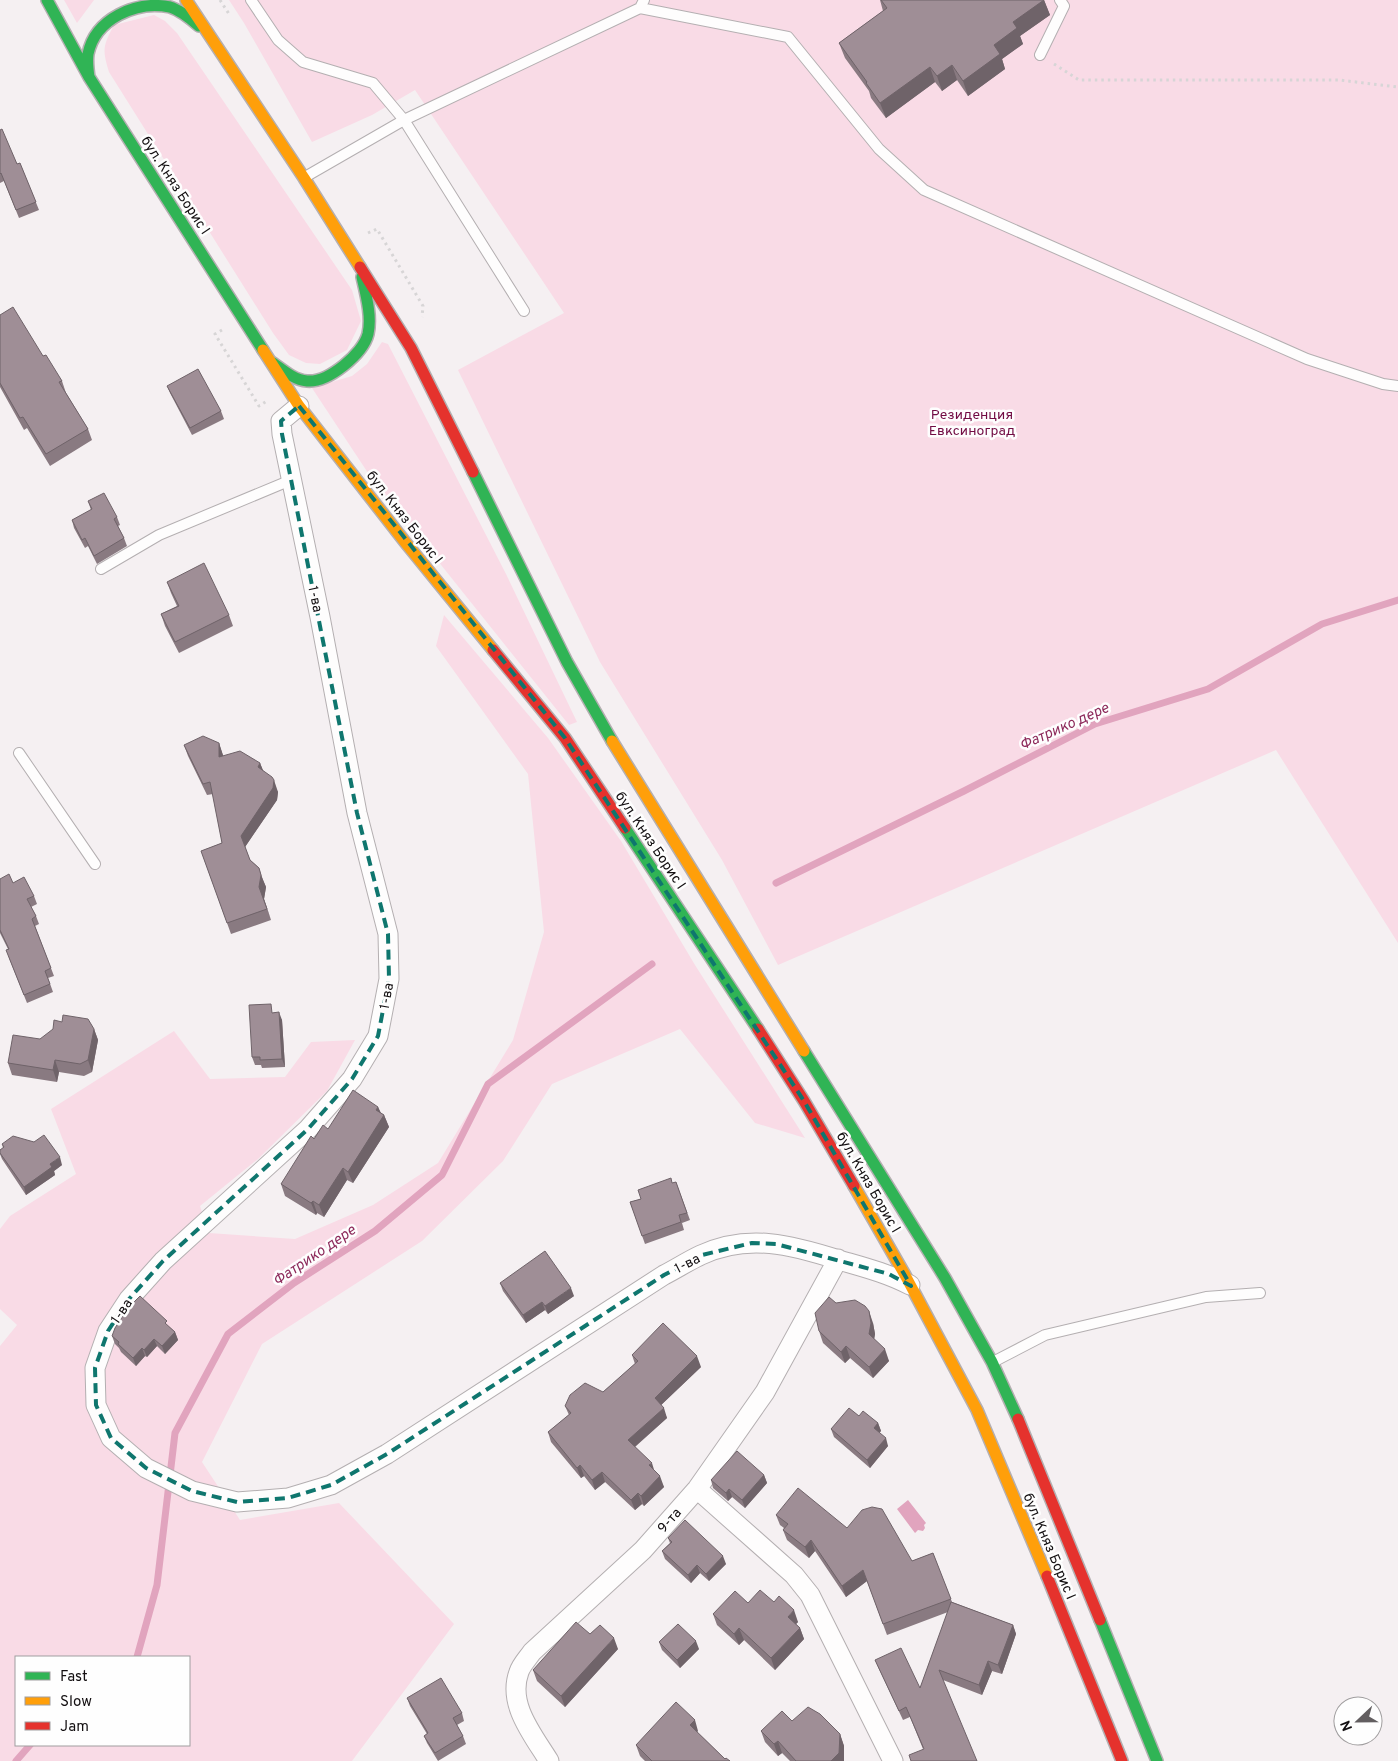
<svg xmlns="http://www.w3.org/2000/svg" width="1398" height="1761" viewBox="0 0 1398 1761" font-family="Overpass,sans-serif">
<rect width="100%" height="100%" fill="#f5f0f2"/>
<!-- green -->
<path fill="#f9dbe6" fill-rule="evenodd" d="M 64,0 L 94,0 L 77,23 Z
M 229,0 L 1398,0 L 1398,943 L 1276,750 L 778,965 L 722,860 L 600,662 L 458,370 L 564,313 L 415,90 L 372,115 L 312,142 L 244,23 Z
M 154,15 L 165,21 L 177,33 L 352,290 L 361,321 L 347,350 L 320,364 L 306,363 L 289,355 L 273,333 L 109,72 C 102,49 103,46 114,25 Z
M 382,342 L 388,344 L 506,574 L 577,722 L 569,725 L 370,476 L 312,388 L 352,376 L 367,364 Z
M 444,615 L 548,738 L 621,841 L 695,965 L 805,1138 L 755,1123 L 680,1029 L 552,1084 L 503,1161 L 422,1241 L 262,1344 L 202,1462 L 240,1520 L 339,1503 L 454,1624 L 352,1761 L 0,1761 L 0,1346 L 17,1325 L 0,1309 L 0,1229 L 10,1216 L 76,1174 L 51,1109 L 174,1031 L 210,1079 L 285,1077 L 311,1042 L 355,1040 L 327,1091 L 258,1159 L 200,1206 L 209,1233 L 295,1239 L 373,1205 L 438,1163 L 513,1040 L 544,932 L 528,774 L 436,646 ZM 16,1657 L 189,1657 L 189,1745 L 16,1745 Z"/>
<!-- water -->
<path fill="#e1a4be" d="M 908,1500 L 926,1523 L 924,1525 L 925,1528 L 923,1531 L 918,1530 L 915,1533 L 897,1509 Z"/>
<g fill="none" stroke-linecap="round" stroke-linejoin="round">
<!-- stream -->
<path stroke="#e1a4be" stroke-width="7" d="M 776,883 L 964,791 L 1095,724 L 1208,689 L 1322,624 L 1398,600
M 137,1657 L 157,1585 L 175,1433 L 228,1334 L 294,1283 L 375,1231 L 442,1175 L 488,1084 L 652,964
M 16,1761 L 30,1745"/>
<!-- lane casing -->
<g stroke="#b4afb1" stroke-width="12">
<path id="lane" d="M 251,0 L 278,40 L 303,62 L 373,83 L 404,120 L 524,311
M 640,8 L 788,37 L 879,149 L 924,190 L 1307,359 L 1383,384 L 1398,386
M 1040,55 L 1064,6 L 1060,0
M 305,177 L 404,120 L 640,8 L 644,0
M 101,569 L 159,535 L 291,480
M 19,753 L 95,864
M 993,1362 L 1045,1335 L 1206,1297 L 1260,1293"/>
</g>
<!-- street casing -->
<g stroke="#b4afb1" stroke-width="21">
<path id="street" d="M 299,406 L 281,421 L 282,434 L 320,617 L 357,813 L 388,934 L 389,979 L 378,1036 L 352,1079 L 308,1129 L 163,1261 L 129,1299 L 108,1331 L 95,1368 L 96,1405 L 111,1438 L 146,1468 L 192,1491 L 237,1502 L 288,1498 L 331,1485 L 387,1454 L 664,1275 C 676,1269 688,1261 701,1255 C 748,1233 792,1245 839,1260 C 863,1267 887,1273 910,1285
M 697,1489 L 794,1575 L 810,1595 L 893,1761
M 549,1761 C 533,1735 507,1704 519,1672 C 521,1665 528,1658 532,1652 L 643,1550 L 697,1489 L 765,1392 L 838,1259"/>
</g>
<!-- fast casing -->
<g stroke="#b4afb1" stroke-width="14">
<path id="fast" d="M 47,0 L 89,77 L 263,350
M 89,77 C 88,70 87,61 88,54 C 95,19 136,0 170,7 C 180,10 191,19 199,26
M 273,363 C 283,370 294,380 307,381 C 328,383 363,354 368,334 C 372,316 366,295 362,277
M 473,472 L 567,662 L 612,741
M 625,828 L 758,1029
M 804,1051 L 945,1278 L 992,1362 L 1018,1419
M 1100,1620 L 1157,1761"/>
</g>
<!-- slow casing -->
<g stroke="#b4afb1" stroke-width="14">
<path id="slow" d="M 186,0 L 304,178 L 360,267
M 263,350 L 299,406 L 405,542 L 493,650
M 612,741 L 804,1051
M 854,1186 L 905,1275 L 977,1410 L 1047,1576"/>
</g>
<!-- jam casing -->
<g stroke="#b4afb1" stroke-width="14">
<path id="jam" d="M 360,267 L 411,348 L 473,472
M 493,650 L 565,738 L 625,828
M 758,1029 L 804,1101 L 854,1186
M 1018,1419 L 1100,1620
M 1047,1576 L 1122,1761"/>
</g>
<!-- path -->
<path stroke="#d7d5d6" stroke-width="3" stroke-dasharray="2.5 4" stroke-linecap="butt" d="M 220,0 L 229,14
M 1054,64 L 1079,80 L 1339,80 L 1398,87
M 368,233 L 377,229 L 423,306 L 422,317
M 222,330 L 215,334 L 259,406 L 267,401"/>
<!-- lane -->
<use href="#lane" stroke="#fefdfd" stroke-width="10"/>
<!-- street -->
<use href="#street" stroke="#fefdfd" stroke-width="19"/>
<!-- fast -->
<use href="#fast" stroke="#30b455" stroke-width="11"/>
<!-- slow -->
<use href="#slow" stroke="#ff9f0a" stroke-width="11"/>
<!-- jam -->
<use href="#jam" stroke="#e5322d" stroke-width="11"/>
</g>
<!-- wall -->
<path fill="#897a81" d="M 880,0 L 1044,0 L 1050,15 L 1020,36 L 1023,44 L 1002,59 L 1005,69 L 968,96 L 957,80 L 942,91 L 935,82 L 886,118 L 871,98 L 869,91 L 845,58 L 839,43 L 883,11 Z
M 0,130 L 17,164 L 20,163 L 39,210 L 19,218 L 4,181 L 0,183 Z
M 0,315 L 43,356 L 62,381 L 66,393 L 88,429 L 92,440 L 50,466 L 27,428 L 24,430 L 0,387 Z
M 167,386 L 221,411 L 224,419 L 192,435 L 170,393 Z
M 88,501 L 117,517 L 120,525 L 118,526 L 124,538 L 127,546 L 97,564 L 88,546 L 85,548 L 74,528 L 72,520 L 91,510 Z
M 167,582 L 229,615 L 233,626 L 179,653 L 165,626 L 161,614 L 177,606 L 171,593 Z
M 219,743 L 223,756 L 260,763 L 263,771 L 278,792 L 277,800 L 245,847 L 250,860 L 259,868 L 263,880 L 266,887 L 264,899 L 271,920 L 231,934 L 201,851 L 222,843 L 213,794 L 207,795 L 188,756 L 184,745 Z
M 0,879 L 13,883 L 34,896 L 37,904 L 31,907 L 36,916 L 39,924 L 35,926 L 54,976 L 48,978 L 53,992 L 27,1003 L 9,958 L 8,949 L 0,933 Z
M 274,1012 L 282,1020 L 285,1067 L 262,1068 L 261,1065 L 255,1065 L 252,1057 Z
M 94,1029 L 98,1040 L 92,1072 L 84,1076 L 59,1072 L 57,1082 L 12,1075 L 8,1063 L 40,1039 Z
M 378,1107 L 381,1113 L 384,1115 L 389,1127 L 353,1183 L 347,1180 L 324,1217 L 317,1213 L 316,1215 L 285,1196 L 281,1184 L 314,1139 L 328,1129 Z
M 2,1144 L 62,1165 L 54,1171 L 55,1175 L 26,1195 L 2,1159 L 0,1154 L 0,1150 L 3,1148 Z
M 676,1182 L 690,1220 L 682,1223 L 684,1230 L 645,1244 L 630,1202 L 641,1199 Z
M 500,1283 L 574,1296 L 548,1314 L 545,1310 L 526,1323 L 503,1291 Z
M 873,1323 L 875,1334 L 874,1339 L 889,1361 L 873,1378 L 850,1358 L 845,1363 L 823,1343 L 819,1331 Z
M 169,1327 L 175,1332 L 178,1340 L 165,1354 L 157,1346 L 147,1357 L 145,1356 L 136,1366 L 121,1352 L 119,1348 L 115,1344 L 112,1336 Z
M 632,1355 L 701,1367 L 661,1405 L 667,1418 L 635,1447 L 655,1471 L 664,1487 L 644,1506 L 642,1504 L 635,1510 L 605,1482 L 595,1490 L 584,1476 L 581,1478 L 551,1442 L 548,1432 L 569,1415 L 565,1406 L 603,1392 L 635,1364 Z
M 859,1416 L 878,1423 L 881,1431 L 879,1433 L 888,1446 L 870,1468 L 834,1437 L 831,1429 Z
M 764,1475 L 767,1483 L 745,1508 L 732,1497 L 728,1501 L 713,1488 L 711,1480 Z
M 776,1515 L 847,1528 L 912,1561 L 933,1553 L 952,1602 L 1013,1625 L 1016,1634 L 1002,1674 L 992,1671 L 982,1695 L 943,1680 L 923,1749 L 910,1717 L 903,1720 L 879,1669 L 875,1660 L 920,1688 L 948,1612 L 887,1635 L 867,1581 L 846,1597 L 815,1551 L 809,1558 L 787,1540 L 783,1530 L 784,1528 L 780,1525 Z
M 668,1538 L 726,1564 L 709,1581 L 700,1573 L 691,1583 L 665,1559 L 662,1551 L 670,1543 Z
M 774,1602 L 798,1622 L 796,1624 L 800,1628 L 804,1639 L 775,1670 L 744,1640 L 739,1645 L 717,1625 L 713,1614 L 748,1603 Z
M 590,1634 L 618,1649 L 565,1707 L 537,1681 L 533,1670 Z
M 659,1642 L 699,1649 L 680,1668 L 662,1650 Z
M 407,1698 L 462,1713 L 464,1721 L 457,1725 L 463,1736 L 466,1744 L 438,1761 L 427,1743 L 424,1736 L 427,1734 L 410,1706 Z
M 792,1721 L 840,1734 L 844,1746 L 844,1761 L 790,1761 L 782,1753 L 778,1756 L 765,1742 L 761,1731 Z
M 698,1731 L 697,1732 L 725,1759 L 730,1761 L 645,1761 L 640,1756 L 636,1745 Z"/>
<!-- shaded-wall -->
<path fill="#6f6369" d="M 1044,0 L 1050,15 L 1020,36 L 1023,44 L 1002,59 L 1005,69 L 968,96 L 963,81 L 1013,22 Z
M 952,65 L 957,80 L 942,91 L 937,76 Z
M 930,67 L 935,82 L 886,118 L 880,103 Z
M 219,743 L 223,755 L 223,769 L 219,757 Z
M 260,763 L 265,775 L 258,767 Z
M 274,780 L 278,792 L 277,800 L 245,847 L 241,836 Z
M 261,875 L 266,887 L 264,899 L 271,920 L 259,887 Z
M 279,1012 L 282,1020 L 285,1067 L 282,1059 Z
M 94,1029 L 98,1040 L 92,1072 L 88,1060 Z
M 55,1060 L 59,1072 L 57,1082 L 53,1070 Z
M 378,1107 L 383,1118 L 384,1115 L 389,1127 L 353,1183 L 348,1172 Z
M 60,1157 L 62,1165 L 54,1171 L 55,1175 L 26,1195 L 24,1187 L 50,1164 Z
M 343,1168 L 347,1180 L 324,1217 L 319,1205 Z
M 313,1201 L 317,1213 L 316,1215 L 311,1203 Z
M 571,1288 L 574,1296 L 548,1314 L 545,1306 Z
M 542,1302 L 545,1310 L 526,1323 L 523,1315 Z
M 869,1311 L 873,1323 L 875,1334 L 873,1346 L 869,1334 Z
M 175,1332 L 178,1340 L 165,1354 L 162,1346 Z
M 154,1339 L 157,1346 L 147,1357 L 144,1350 Z
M 846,1346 L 850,1358 L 845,1363 L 841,1352 Z
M 142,1348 L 145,1356 L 136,1366 L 133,1358 Z
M 885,1349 L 889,1361 L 873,1378 L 869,1367 Z
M 697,1356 L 701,1367 L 658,1408 L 655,1398 Z
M 664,1408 L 667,1418 L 631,1450 L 628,1440 Z
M 878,1423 L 881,1431 L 876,1436 L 874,1428 Z
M 886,1438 L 888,1446 L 870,1468 L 867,1460 Z
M 652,1463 L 655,1473 L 649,1465 Z
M 580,1465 L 584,1476 L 581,1478 L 577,1468 Z
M 602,1472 L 605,1482 L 595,1490 L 592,1480 Z
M 764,1475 L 767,1483 L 745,1508 L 742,1500 Z
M 660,1476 L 664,1487 L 644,1506 L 641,1496 Z
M 729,1489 L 732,1497 L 728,1501 L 726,1493 Z
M 638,1493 L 642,1504 L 635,1510 L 631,1500 Z
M 811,1540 L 815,1551 L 809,1558 L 805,1547 Z
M 723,1556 L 726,1564 L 709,1581 L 706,1574 Z
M 697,1565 L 700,1573 L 691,1583 L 688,1575 Z
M 863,1570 L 867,1581 L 846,1597 L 842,1586 Z
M 794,1610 L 798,1622 L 792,1628 L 788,1617 Z
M 1013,1625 L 1016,1634 L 1002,1674 L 998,1665 Z
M 739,1628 L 744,1640 L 739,1645 L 734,1634 Z
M 800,1628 L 804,1639 L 775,1670 L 771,1658 Z
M 614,1638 L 618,1649 L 565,1707 L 561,1696 Z
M 696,1641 L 699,1649 L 680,1668 L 677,1660 Z
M 988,1661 L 992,1671 L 982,1695 L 979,1685 Z
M 695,1720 L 698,1731 L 693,1736 L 690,1725 Z
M 840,1734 L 844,1746 L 844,1761 L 831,1761 Z
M 778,1741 L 782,1753 L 778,1756 L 774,1744 Z"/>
<!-- building -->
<path fill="#9f8e96" stroke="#6f6369" d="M 881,0 L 1044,0 L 1013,22 L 1017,28 L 994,45 L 1000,54 L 963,81 L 952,65 L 937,76 L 930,67 L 880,103 L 866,83 L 867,82 L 839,43 L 887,8 Z
M 2,129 L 17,164 L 20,163 L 36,202 L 16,210 L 1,173 L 0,174 L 0,130 Z
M 13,307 L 43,356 L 46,355 L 62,381 L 59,382 L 88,429 L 46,454 L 23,417 L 20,418 L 0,383 L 0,315 Z
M 198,369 L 221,411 L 190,428 L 167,386 Z
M 104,493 L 117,517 L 114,519 L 124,538 L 94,556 L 85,538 L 82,540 L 72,520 L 92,509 L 88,501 Z
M 204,563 L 229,615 L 175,642 L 161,614 L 179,606 L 167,582 Z
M 203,736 L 219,743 L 219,757 L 240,751 L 260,763 L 258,767 L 272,777 L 274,780 L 273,788 L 241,836 L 250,860 L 259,868 L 261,875 L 259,887 L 267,909 L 227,923 L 201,851 L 222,843 L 210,782 L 203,784 L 184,745 Z
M 9,874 L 13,883 L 24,877 L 34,896 L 27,899 L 36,916 L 32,919 L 51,968 L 45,971 L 50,984 L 24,995 L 6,950 L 9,949 L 0,930 L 0,879 Z
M 271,1004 L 272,1013 L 279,1012 L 282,1059 L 260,1060 L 260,1057 L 252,1057 L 249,1005 Z
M 63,1015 L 88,1019 L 94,1029 L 88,1060 L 80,1064 L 55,1060 L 53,1070 L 8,1063 L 13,1035 L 40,1039 L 53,1029 L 54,1020 L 62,1022 Z
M 353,1090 L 378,1107 L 376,1110 L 384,1115 L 348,1172 L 343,1168 L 319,1205 L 313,1201 L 311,1203 L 281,1184 L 311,1136 L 314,1139 L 323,1125 L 328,1129 Z
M 44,1135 L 60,1157 L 50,1164 L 52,1167 L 24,1187 L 0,1153 L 0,1150 L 4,1147 L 2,1144 L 13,1136 L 34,1142 Z
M 671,1178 L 672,1183 L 676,1182 L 687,1213 L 679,1215 L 681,1222 L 642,1236 L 630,1202 L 641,1199 L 638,1190 Z
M 545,1251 L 571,1288 L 545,1306 L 542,1302 L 523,1315 L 500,1283 Z
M 140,1296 L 167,1321 L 165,1323 L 175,1332 L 162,1346 L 154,1339 L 144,1350 L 142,1348 L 133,1358 L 118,1344 L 119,1342 L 112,1336 L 115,1328 L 128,1308 Z
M 829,1297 L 836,1303 L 855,1300 L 865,1306 L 869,1311 L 871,1323 L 869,1334 L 885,1349 L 869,1367 L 846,1346 L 841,1352 L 819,1331 L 815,1313 Z
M 663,1323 L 697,1356 L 655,1398 L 664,1408 L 628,1440 L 652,1463 L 649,1465 L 660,1476 L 641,1496 L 638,1493 L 631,1500 L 602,1472 L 592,1480 L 580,1465 L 577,1468 L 548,1432 L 571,1413 L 565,1406 L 570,1395 L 585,1383 L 603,1392 L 638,1361 L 632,1355 Z
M 849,1408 L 859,1416 L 863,1411 L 878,1423 L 874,1428 L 886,1438 L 867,1460 L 831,1429 Z
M 737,1451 L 764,1475 L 742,1500 L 729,1489 L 726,1493 L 711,1480 Z
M 798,1488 L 847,1528 L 862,1510 L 872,1507 L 882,1509 L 912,1561 L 933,1553 L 951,1599 L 883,1624 L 863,1570 L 842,1586 L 811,1540 L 805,1547 L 783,1530 L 788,1524 L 776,1515 Z
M 685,1520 L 723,1556 L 706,1574 L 697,1565 L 688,1575 L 662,1551 L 672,1542 L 668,1538 Z
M 760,1590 L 774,1602 L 779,1596 L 794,1610 L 788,1617 L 800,1628 L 771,1658 L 739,1628 L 734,1634 L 713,1614 L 735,1591 L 748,1603 Z
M 951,1602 L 1013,1625 L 998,1665 L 988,1661 L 979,1685 L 939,1670 L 977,1761 L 911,1761 L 909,1755 L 924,1749 L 906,1707 L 899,1711 L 875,1660 L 901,1648 L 920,1688 Z
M 576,1622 L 590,1634 L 600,1625 L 614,1638 L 561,1696 L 533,1670 Z
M 678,1624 L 696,1641 L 677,1660 L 659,1642 Z
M 441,1678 L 462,1713 L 453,1718 L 463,1736 L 435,1753 L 424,1736 L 428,1733 L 407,1698 Z
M 676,1702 L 695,1720 L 690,1725 L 725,1759 L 726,1758 L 730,1761 L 652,1761 L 636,1745 Z
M 808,1707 L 820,1714 L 840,1734 L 839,1753 L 831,1761 L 796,1761 L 778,1741 L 774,1744 L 761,1731 L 782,1711 L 792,1721 Z"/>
<!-- marked area -->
<path fill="none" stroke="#0f766e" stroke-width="4" stroke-dasharray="10 6" stroke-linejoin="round" d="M 299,406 L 565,738 L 804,1101 L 911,1286 L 889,1274 L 776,1244 L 752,1243 L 702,1255 L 664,1275 L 387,1454 L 331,1485 L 288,1498 L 237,1502 L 192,1491 L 146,1468 L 111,1438 L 96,1405 L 95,1368 L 108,1331 L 129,1299 L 163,1261 L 308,1129 L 352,1079 L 378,1036 L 389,979 L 388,934 L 357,813 L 282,434 L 281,421 Z"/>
<g text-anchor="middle" stroke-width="5" stroke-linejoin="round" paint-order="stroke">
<!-- street labels -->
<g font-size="14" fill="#130f11" stroke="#fefefe">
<text transform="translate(176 185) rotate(57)" y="5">бул. Княз Борис I</text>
<text transform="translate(405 517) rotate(52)" y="5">бул. Княз Борис I</text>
<text transform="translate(316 599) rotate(78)" y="5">1-ва</text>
<text transform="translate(651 840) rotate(56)" y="5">бул. Княз Борис I</text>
<text transform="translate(386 996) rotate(-80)" y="5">1-ва</text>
<text transform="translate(869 1182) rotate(60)" y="5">бул. Княз Борис I</text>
<text transform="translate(687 1263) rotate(-27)" y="5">1-ва</text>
<text transform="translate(121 1311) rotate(-56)" y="5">1-ва</text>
<text transform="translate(669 1520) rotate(-48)" y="5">9-та</text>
<text transform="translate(1050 1546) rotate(67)" y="5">бул. Княз Борис I</text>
</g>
<!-- park labels -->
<g font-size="14" fill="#720c44" stroke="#fefefe">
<text x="972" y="419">Резиденция<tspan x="972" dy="16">Евксиноград</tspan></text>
</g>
<!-- water labels -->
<g font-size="15" font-style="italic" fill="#8d2a5b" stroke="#fefefe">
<text transform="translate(1064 726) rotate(-24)" y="5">Фатрико дере</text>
<text transform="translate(314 1255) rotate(-34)" y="5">Фатрико дере</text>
</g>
</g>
<!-- legend -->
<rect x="15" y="1656" width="175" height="90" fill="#fefefe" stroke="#a09e9f"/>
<rect x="25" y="1672" width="25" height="8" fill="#30b455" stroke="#a09e9f"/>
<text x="60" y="1681" font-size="15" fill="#130f11">Fast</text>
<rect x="25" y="1697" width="25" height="8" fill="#ff9f0a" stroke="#a09e9f"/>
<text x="60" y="1706" font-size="15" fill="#130f11">Slow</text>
<rect x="25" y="1722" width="25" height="8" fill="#e5322d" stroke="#a09e9f"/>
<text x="60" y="1731" font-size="15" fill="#130f11">Jam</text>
<!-- north arrow -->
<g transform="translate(1358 1721) rotate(248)"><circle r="24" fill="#fefefe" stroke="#a09e9f"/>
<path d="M0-4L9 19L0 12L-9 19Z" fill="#625e60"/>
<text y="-8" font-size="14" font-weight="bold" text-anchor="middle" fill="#130f11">N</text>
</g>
</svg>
